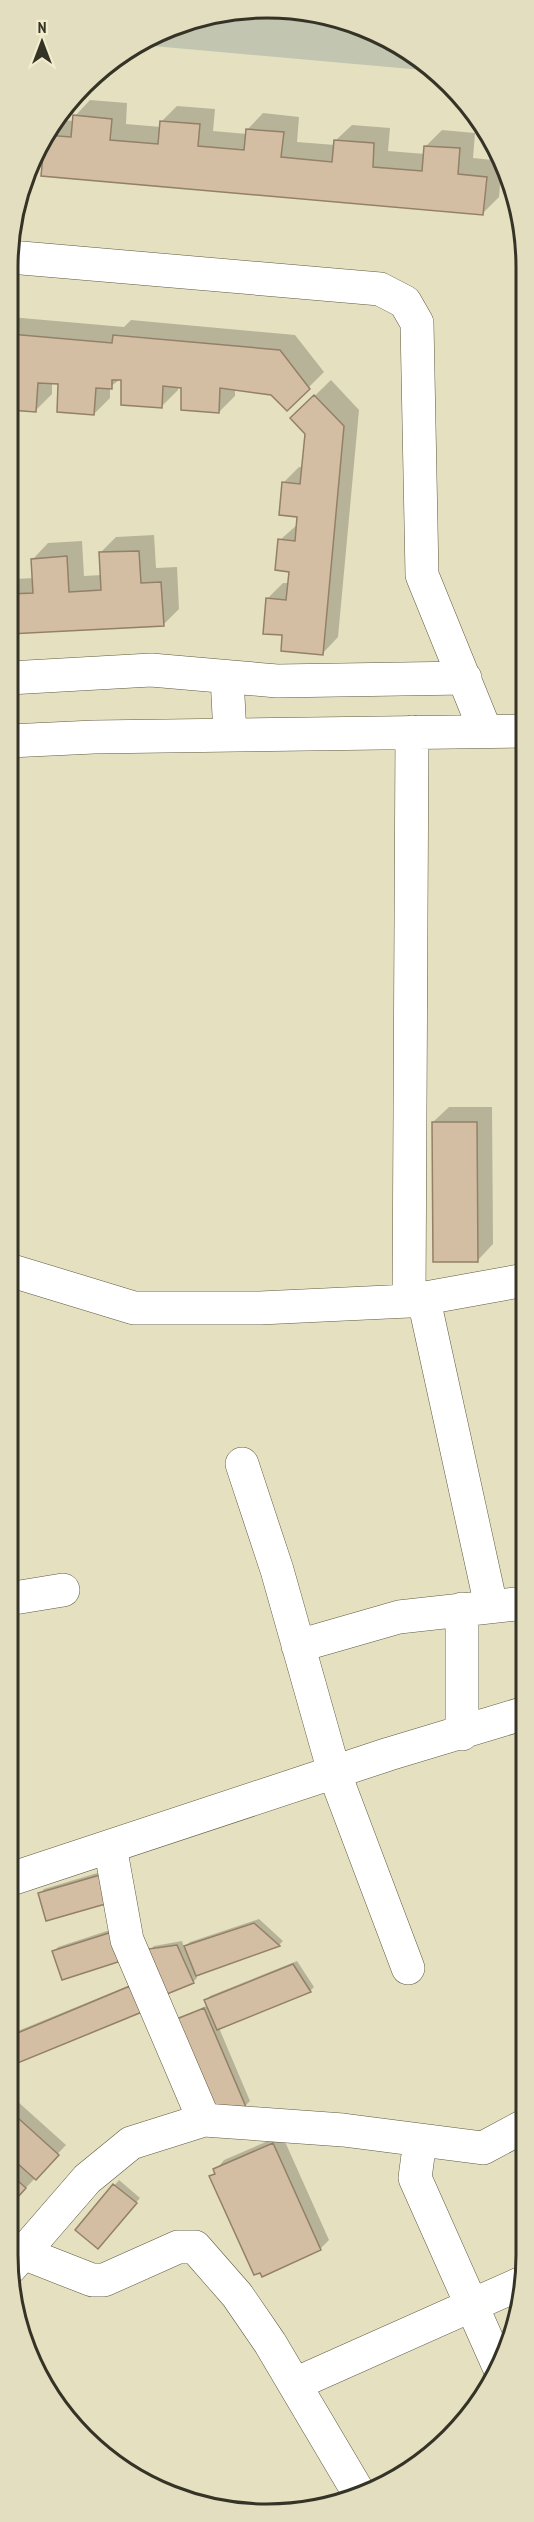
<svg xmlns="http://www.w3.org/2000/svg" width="534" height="2522" viewBox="0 0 534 2522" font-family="'PT Sans Narrow',sans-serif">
<rect width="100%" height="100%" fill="#e5e0c0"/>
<!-- green -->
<path fill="#c2c5b0" d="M 301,10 L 381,34 L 425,66 L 422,70 L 142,45 L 200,16 Z"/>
<!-- shadow -->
<path fill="#0003" d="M 90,100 L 127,103 L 126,124 L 161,127 L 161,122 L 177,106 L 215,109 L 213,131 L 247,134 L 248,129 L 263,113 L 299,117 L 297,142 L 335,145 L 336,140 L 352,125 L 390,128 L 388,151 L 425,154 L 426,146 L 442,130 L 475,133 L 473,158 L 502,161 L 499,197 L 483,213 L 47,136 L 62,120 L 74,121 L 75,116 Z
M 10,317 L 124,327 L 131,320 L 295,335 L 324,372 L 287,409 L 272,393 L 235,388 L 235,396 L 219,412 L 178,386 L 178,390 L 162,406 L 123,377 L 110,387 L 110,398 L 94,414 L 60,383 L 52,383 L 52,394 L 36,410 L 9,408 Z
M 331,380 L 359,410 L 338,637 L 323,653 L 284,633 L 267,599 L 283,583 L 289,583 L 290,570 L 280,540 L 298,524 L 299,516 L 283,483 L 299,467 L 303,467 L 306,434 L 292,418 Z
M 154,535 L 156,568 L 177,567 L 179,609 L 163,625 L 9,633 L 9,548 L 12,548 L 14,579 L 34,578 L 33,559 L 48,543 L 82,541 L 84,576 L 102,575 L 100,553 L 116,537 Z
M 449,1107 L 492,1107 L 493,1244 L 478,1260 L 433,1122 Z
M 104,1871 L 108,1901 L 40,1894 L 44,1889 Z
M 259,1919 L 283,1941 L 279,1945 L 196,1974 L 197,1978 L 193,1982 L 150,1950 L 154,1946 L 182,1941 L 184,1947 L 190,1942 Z
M 116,1928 L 125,1955 L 54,1952 L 58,1947 Z
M 297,1961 L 314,1987 L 310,1991 L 219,2028 L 250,2101 L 246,2105 L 212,2104 L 176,2021 L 208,2005 L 206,2001 L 210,1996 Z
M 135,1983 L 141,2011 L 8,2065 L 8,2035 Z
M 17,2101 L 66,2145 L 8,2207 L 8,2110 Z
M 282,2135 L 329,2240 L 320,2249 L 211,2176 L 224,2160 Z
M 119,2180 L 140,2198 L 102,2243 L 77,2230 Z"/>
<!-- building -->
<path fill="#d3bea4" stroke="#938067" stroke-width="1.5" d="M 73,115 L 112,119 L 110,140 L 158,144 L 160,121 L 200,124 L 198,146 L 244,150 L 246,129 L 284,132 L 281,157 L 332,162 L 334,140 L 374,143 L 373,167 L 422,171 L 424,146 L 460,148 L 458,174 L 487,177 L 483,215 L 41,176 L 45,135 L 71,137 Z
M 10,334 L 112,343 L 113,335 L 280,350 L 310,389 L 287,411 L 271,395 L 220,388 L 219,413 L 181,410 L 181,388 L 163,386 L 162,408 L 121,405 L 121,380 L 112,380 L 112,389 L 96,388 L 94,415 L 57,412 L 58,384 L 38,383 L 36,412 L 9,410 Z
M 314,395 L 344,426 L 323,655 L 281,651 L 282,635 L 263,634 L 266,598 L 286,600 L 289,572 L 275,570 L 278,539 L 295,541 L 297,517 L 279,515 L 282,482 L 300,484 L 305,434 L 290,418 Z
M 139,551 L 141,583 L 161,582 L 164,626 L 9,634 L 9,594 L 33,593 L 31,559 L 67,556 L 69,592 L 101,590 L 99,552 Z
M 432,1122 L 477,1122 L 478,1262 L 433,1262 Z
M 100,1875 L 109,1903 L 46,1921 L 38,1893 Z
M 254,1923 L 280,1946 L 196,1976 L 184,1946 Z
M 112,1932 L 121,1961 L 62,1980 L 52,1951 Z
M 177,1945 L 194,1983 L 167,1994 L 148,1949 Z
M 293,1964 L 311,1992 L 217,2030 L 204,2000 Z
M 130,1986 L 142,2012 L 8,2067 L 8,2037 Z
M 204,2008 L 246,2107 L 211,2105 L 174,2020 Z
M 8,2109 L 59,2155 L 36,2180 L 8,2155 Z
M 273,2143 L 321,2250 L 262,2277 L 260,2273 L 254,2275 L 209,2176 L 215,2174 L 213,2169 Z
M 8,2172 L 26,2188 L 8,2208 Z
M 113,2184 L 137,2203 L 98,2249 L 75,2230 Z"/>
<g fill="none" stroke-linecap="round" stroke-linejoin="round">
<!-- minor casing -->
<g stroke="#5f5a3e" stroke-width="34">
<path id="minor" d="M 10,257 L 380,289 L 405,302 L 417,323 L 422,575 L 485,730
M 227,677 L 230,735
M 9,678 L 151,670 L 277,681 L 465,678
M 9,741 L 94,737 L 526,731
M 9,1270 L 134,1308 L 260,1308 L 409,1301 L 525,1280
M 424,1300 L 491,1606
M 409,1301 L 412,732
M 242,1464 L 277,1570 L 334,1772 L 408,1968
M 8,1599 L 63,1590
M 462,1609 L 462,1734
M 298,1646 L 399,1617 L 525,1603
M 110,1846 L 127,1940 L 204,2120
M 8,1880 L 389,1754 L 525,1713
M 420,2140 L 415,2178 L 500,2369
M 23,2253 L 92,2280 L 104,2280 L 178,2247 L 195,2247 L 237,2295 L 270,2343 L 360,2495
M 10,2268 L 87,2179 L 131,2143 L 204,2120 L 343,2130 L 483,2148 L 524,2126
M 295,2384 L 524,2282"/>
</g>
<!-- minor -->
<use href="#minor" stroke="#fff" stroke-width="33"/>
</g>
<!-- crop -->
<path d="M0 0H534V2522H0ZM267 18H267A249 249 0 0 1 516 267V2255A249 249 0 0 1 267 2504H267A249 249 0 0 1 18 2255V267A249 249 0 0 1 267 18Z" fill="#e3dec0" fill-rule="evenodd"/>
<path fill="none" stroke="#353326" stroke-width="3" d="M267 18H267A249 249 0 0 1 516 267V2255A249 249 0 0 1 267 2504H267A249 249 0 0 1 18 2255V267A249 249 0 0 1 267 18Z"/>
<!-- north arrow -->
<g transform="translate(42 42)" stroke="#f2edcd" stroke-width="4.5" paint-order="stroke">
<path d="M0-4.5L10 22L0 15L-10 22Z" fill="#353326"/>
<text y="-9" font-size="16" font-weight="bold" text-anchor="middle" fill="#353326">N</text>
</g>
</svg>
